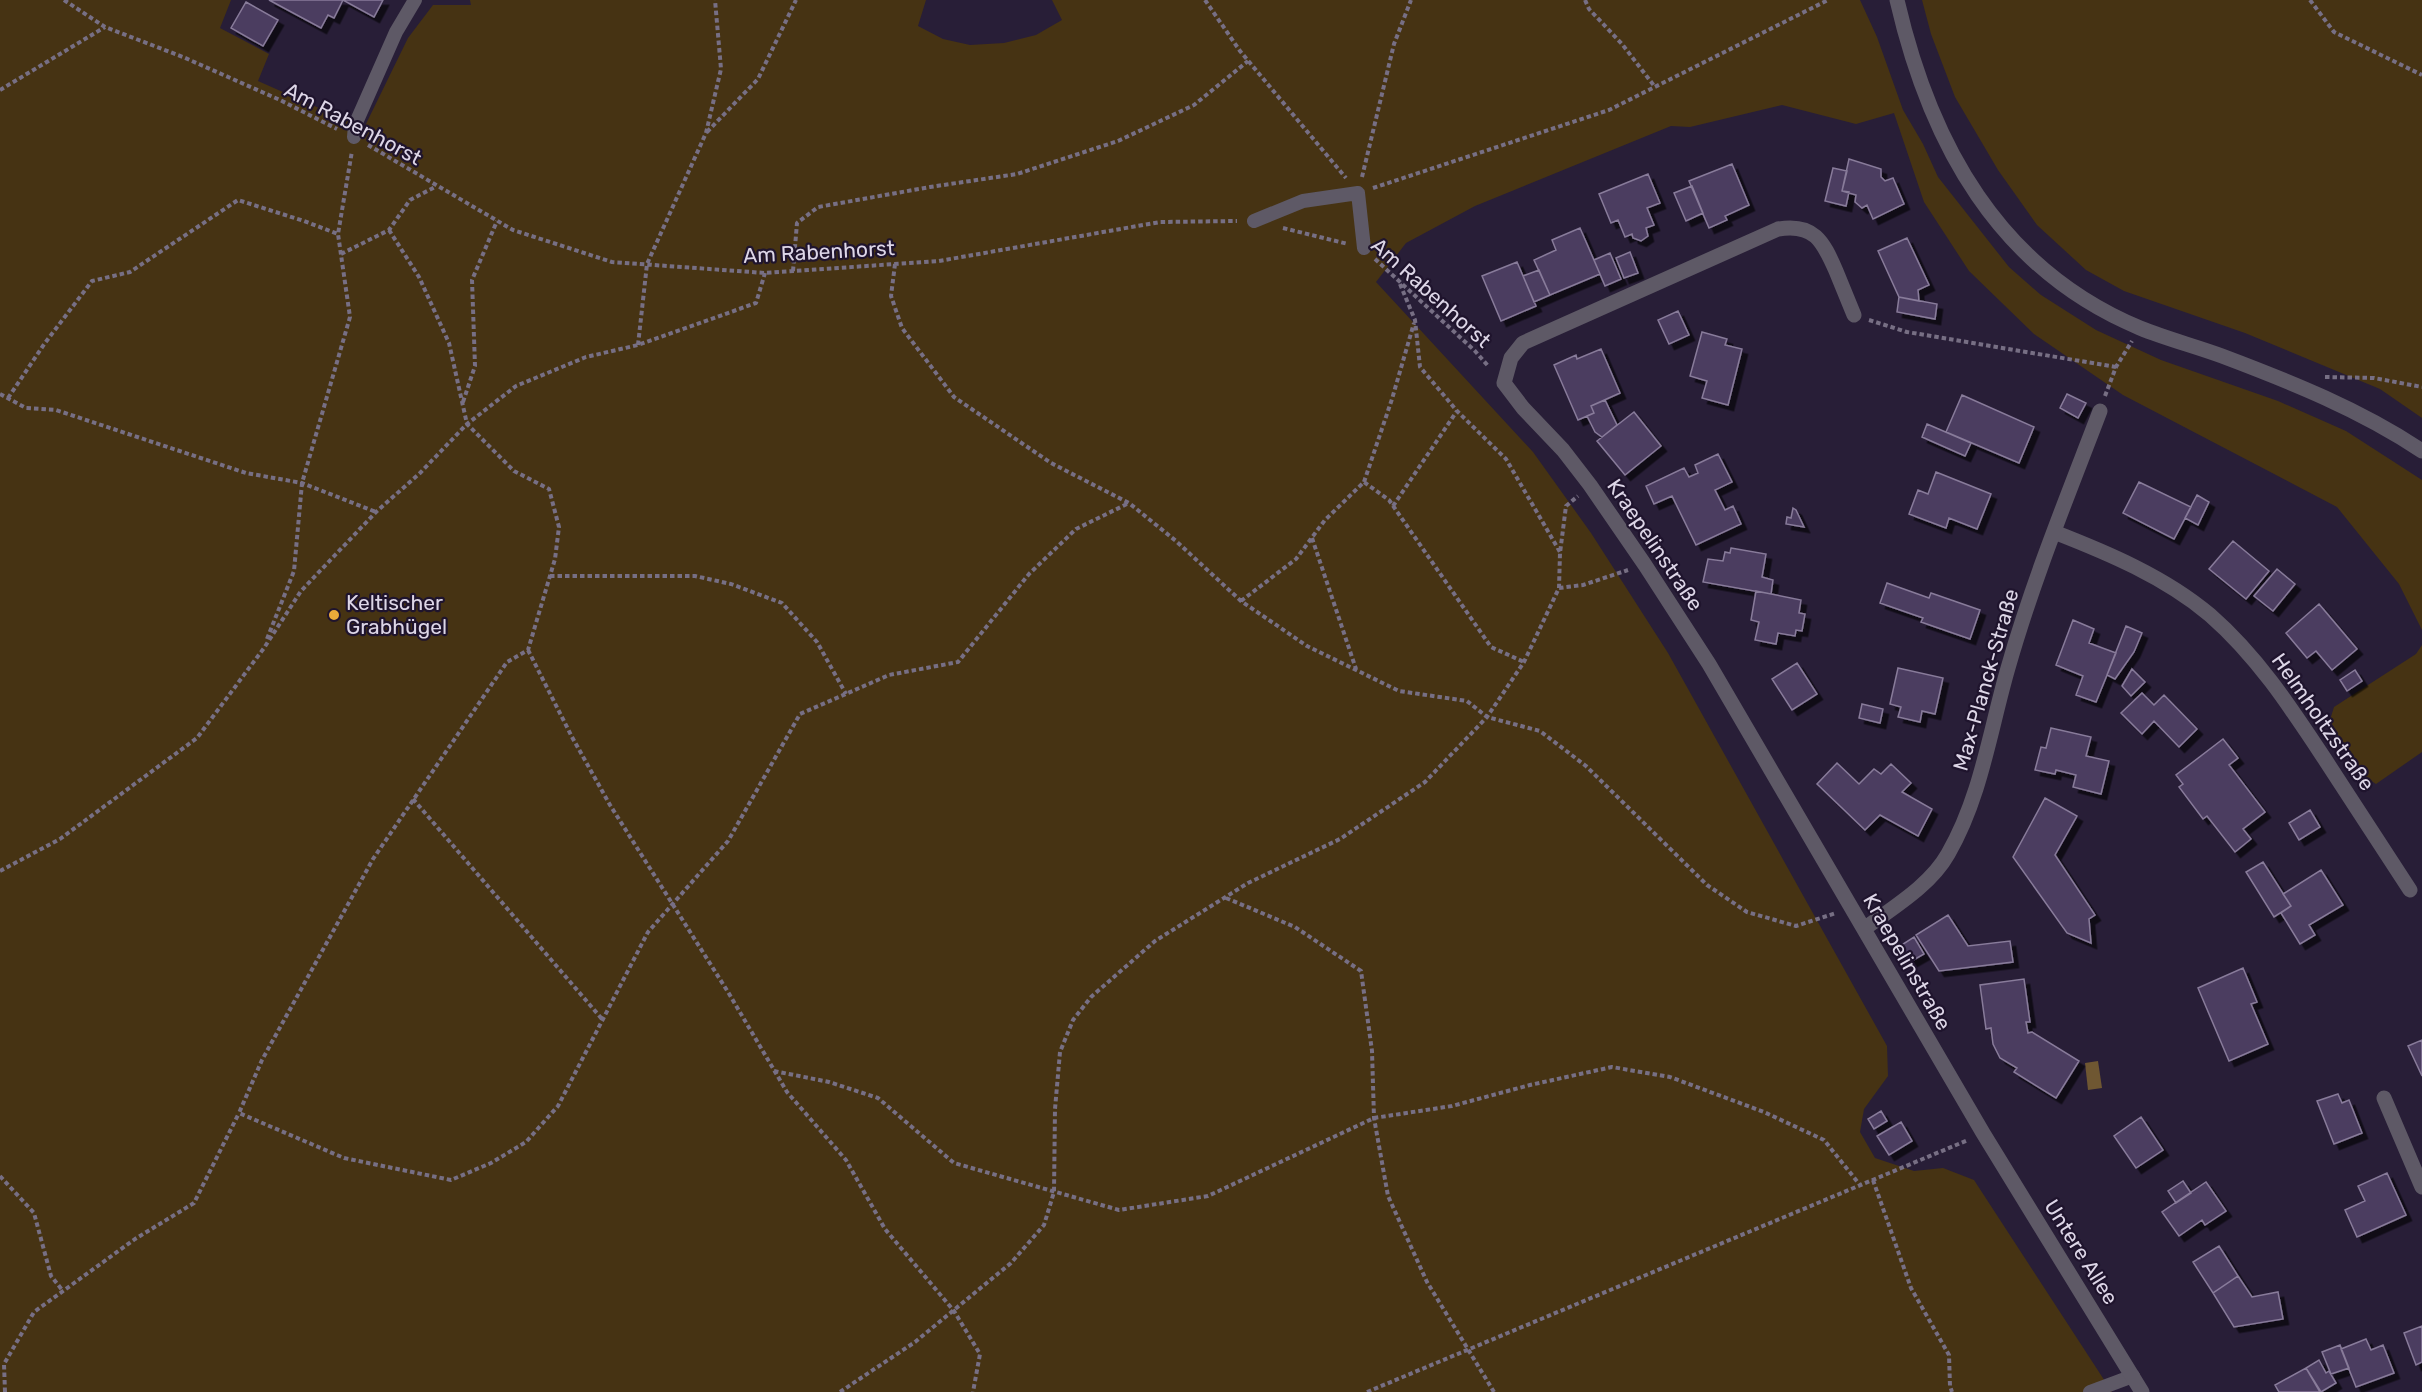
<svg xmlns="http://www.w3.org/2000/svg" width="2422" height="1392" viewBox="0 0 2422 1392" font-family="Rubik,sans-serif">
<defs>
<filter id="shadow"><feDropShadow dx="5.5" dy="5.5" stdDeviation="0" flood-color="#0009"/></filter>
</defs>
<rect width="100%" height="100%" fill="#281e37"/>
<!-- green -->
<path fill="#463313" d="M 0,0 L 231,0 L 220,28 L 269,54 L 258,81 L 364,128 L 408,38 L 433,5 L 471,5 L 470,0 L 926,0 L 918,26 L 943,39 L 970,45 L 1004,43 L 1036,35 L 1062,20 L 1052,0 L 1860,0 L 1877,37 L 1903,110 L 1923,144 L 1938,177 L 2009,267 L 2041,295 L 2096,330 L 2161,360 L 2278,401 L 2346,431 L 2422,480 L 2422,630 L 2399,584 L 2337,507 L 2123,395 L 2034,334 L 1969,271 L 1924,202 L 1894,113 L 1856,124 L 1782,105 L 1690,127 L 1671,126 L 1475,206 L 1406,243 L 1376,282 L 1533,452 L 1591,533 L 1668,653 L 1887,1046 L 1888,1076 L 1864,1109 L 1860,1132 L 1875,1158 L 1914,1171 L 1943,1168 L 1974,1180 L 2112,1392 L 0,1392 Z
M 1922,0 L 2422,0 L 2422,418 L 2380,389 L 2245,333 L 2124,291 L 2086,270 L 2037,225 L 1998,170 L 1955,97 L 1931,34 Z
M 2422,645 L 2422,752 L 2376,784 L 2355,770 L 2330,720 L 2334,707 L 2416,654 Z"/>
<!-- water -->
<path fill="#6f5732" d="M 2098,1061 L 2102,1088 L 2088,1090 L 2085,1063 Z"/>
<!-- building -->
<path fill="#4c3d61" stroke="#887b9a" stroke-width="1.5" filter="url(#shadow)" d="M 269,0 L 383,0 L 374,17 L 343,0 L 334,18 L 328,15 L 321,28 Z
M 246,2 L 278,20 L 263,46 L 231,28 Z
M 1849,159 L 1881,169 L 1881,177 L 1885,181 L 1893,178 L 1904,204 L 1873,219 L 1867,205 L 1862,208 L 1855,202 L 1856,195 L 1842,191 Z
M 1732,164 L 1749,205 L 1725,216 L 1727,220 L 1709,228 L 1689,181 Z
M 1833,168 L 1847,171 L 1842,191 L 1849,192 L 1846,206 L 1825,201 Z
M 1648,174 L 1660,203 L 1647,208 L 1654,225 L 1646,228 L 1648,236 L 1641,241 L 1633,238 L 1632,234 L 1625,237 L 1618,220 L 1611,223 L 1599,194 Z
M 1692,186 L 1703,213 L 1686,221 L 1674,193 Z
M 1580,228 L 1600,274 L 1550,295 L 1534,260 L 1556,250 L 1552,240 Z
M 1907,238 L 1929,285 L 1918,290 L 1919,301 L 1899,297 L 1878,251 Z
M 1630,252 L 1638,273 L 1624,278 L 1616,258 Z
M 1610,253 L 1621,279 L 1605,286 L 1594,260 Z
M 1517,262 L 1536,306 L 1501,321 L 1482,276 Z
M 1539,270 L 1550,295 L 1534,302 L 1523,276 Z
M 1899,297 L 1937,304 L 1935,319 L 1897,312 Z
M 1678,311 L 1689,335 L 1669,344 L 1658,320 Z
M 1702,332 L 1727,339 L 1725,345 L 1742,349 L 1728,405 L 1702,398 L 1707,381 L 1690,376 Z
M 1601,349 L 1620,393 L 1591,406 L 1594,413 L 1578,420 L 1554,365 L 1576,355 L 1577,359 Z
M 2067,394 L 2086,403 L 2078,418 L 2060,408 Z
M 1962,395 L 2034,427 L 2019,463 L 1946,432 Z
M 1605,400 L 1617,425 L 1602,437 L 1595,432 L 1587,416 L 1594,413 L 1591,406 Z
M 1634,412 L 1661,446 L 1625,475 L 1597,441 Z
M 1927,424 L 1971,443 L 1965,456 L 1922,437 Z
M 1718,454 L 1732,482 L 1715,490 L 1725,510 L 1733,506 L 1741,524 L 1696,545 L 1672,496 L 1654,504 L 1646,486 L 1684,468 L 1689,477 L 1698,473 L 1695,465 Z
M 1936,472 L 1991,494 L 1977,529 L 1949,518 L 1946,528 L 1909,514 L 1918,490 L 1928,494 Z
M 2139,482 L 2191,507 L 2174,539 L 2123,513 Z
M 2197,495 L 2209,502 L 2198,525 L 2185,518 Z
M 1793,508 L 1796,510 L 1804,527 L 1786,524 L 1787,517 L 1791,518 Z
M 2233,541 L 2269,571 L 2246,599 L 2209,569 Z
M 1731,548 L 1766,554 L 1762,577 L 1773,580 L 1771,594 L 1703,582 L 1708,559 L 1723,561 L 1725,552 L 1730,553 Z
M 2277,569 L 2295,584 L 2273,611 L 2254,596 Z
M 1887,583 L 1929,598 L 1931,593 L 1980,610 L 1970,639 L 1921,622 L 1923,618 L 1880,603 Z
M 1756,591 L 1801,600 L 1799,613 L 1805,614 L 1802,631 L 1796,630 L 1795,636 L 1778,633 L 1776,644 L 1755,640 L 1759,622 L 1751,620 Z
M 2319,604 L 2357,649 L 2332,670 L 2316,651 L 2307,658 L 2286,633 Z
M 2073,620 L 2094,629 L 2089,643 L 2116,653 L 2096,702 L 2076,695 L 2083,676 L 2056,665 Z
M 2126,626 L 2142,633 L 2134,652 L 2115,679 L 2107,675 Z
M 1797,663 L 1817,694 L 1792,710 L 1772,679 Z
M 1898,668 L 1943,678 L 1935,714 L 1922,711 L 1920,722 L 1898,717 L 1901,707 L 1890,704 Z
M 2132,669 L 2145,682 L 2131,696 L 2122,686 Z
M 2355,670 L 2362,681 L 2347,691 L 2340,680 Z
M 2142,693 L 2154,705 L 2164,695 L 2197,729 L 2179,747 L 2154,721 L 2142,734 L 2121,713 Z
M 1862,704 L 1883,709 L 1880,723 L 1859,718 Z
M 2051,728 L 2091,737 L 2086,756 L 2109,761 L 2101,794 L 2073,787 L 2076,775 L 2056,770 L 2055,774 L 2035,770 L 2041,747 L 2046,748 Z
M 2223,739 L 2238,758 L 2229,765 L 2265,812 L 2243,829 L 2251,839 L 2235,852 L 2207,816 L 2203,819 L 2179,787 L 2183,784 L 2176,775 Z
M 1837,763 L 1859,784 L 1874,769 L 1881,774 L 1891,764 L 1911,783 L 1902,792 L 1932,809 L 1918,836 L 1880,815 L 1865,830 L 1817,784 Z
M 2045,798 L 2077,816 L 2055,855 L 2095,915 L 2089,919 L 2091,943 L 2067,933 L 2013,857 Z
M 2310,810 L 2320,827 L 2299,840 L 2289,823 Z
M 2263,862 L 2291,906 L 2274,917 L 2246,872 Z
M 2321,870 L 2343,905 L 2309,925 L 2315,935 L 2300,944 L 2281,913 L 2291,906 L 2283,894 Z
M 1948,915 L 1968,946 L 2010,941 L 2013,962 L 1939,971 L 1916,935 Z
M 1914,937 L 1924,954 L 1910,962 L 1900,946 Z
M 2243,968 L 2257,1002 L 2251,1004 L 2268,1044 L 2229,1061 L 2198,988 Z
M 2024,979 L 2030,1022 L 2026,1022 L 2028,1033 L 2032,1032 L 2079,1061 L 2056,1098 L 2014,1072 L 2017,1068 L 2000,1058 L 1993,1044 L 1991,1028 L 1986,1029 L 1980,985 Z
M 2422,1040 L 2422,1076 L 2408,1046 Z
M 2338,1094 L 2342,1103 L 2349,1100 L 2362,1133 L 2334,1144 L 2317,1101 Z
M 1881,1111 L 1887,1121 L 1874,1129 L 1868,1119 Z
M 2141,1117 L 2163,1150 L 2136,1168 L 2114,1136 Z
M 1901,1122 L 1912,1141 L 1889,1155 L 1877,1136 Z
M 2387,1173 L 2406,1215 L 2357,1237 L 2345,1210 L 2365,1201 L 2358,1186 Z
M 2183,1181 L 2191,1193 L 2176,1203 L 2168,1191 Z
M 2206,1182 L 2226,1211 L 2205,1225 L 2202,1220 L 2179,1236 L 2162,1212 Z
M 2219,1246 L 2238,1276 L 2213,1293 L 2193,1262 Z
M 2238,1276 L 2252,1297 L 2278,1292 L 2283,1319 L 2234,1327 L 2213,1293 Z
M 2422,1326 L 2422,1362 L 2416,1365 L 2404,1333 Z
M 2366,1339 L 2371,1350 L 2383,1345 L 2394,1373 L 2356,1387 L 2341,1349 Z
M 2340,1345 L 2349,1368 L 2331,1374 L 2322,1352 Z
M 2319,1360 L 2326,1373 L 2329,1371 L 2336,1383 L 2321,1392 L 2306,1368 Z
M 2306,1368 L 2320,1392 L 2279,1392 L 2275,1385 Z"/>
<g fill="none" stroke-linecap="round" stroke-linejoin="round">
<!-- path -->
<path stroke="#776f84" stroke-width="4" stroke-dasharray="4.5 3" stroke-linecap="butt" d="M 64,0 L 105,27 L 183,57 L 280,100 L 337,129
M 1205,0 L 1240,51 L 1346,178
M 1585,0 L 1589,9 L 1622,44 L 1655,87
M 2310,0 L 2334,32 L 2422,75
M 0,90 L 105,27
M 707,132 L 758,79 L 796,0
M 368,145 L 513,230 L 612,262 L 765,273 L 939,261 L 1160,222 L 1237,221
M 1362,177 L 1394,44 L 1411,0
M 1373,188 L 1609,110 L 1828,0
M 1283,228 L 1348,244
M 389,230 L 419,277 L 449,343 L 467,424 L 514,471 L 549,489 L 559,527 L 555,559 L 528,650 L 507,662 L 373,859 L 262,1060 L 239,1113 L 344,1158 L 451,1180 L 491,1163 L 526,1142 L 558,1106 L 648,932 L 728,841 L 800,714 L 889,675 L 958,662 L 1029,574 L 1076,529 L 1129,503
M 341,254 L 389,230 L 410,200 L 435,187
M 1375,259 L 1475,351 L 1489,367
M 895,264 L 891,296 L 902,328 L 954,397 L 1051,463 L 1129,503 L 1176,541 L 1241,601 L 1307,646 L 1399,691 L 1467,701 L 1487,717 L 1540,731 L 1586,766 L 1707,885 L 1747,912 L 1796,926 L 1836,913
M 793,271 L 797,223 L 818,207 L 930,187 L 1017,174 L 1118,141 L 1194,105 L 1248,61
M 1400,284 L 1415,320 L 1420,367 L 1457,411 L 1506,459 L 1560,552
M 1869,320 L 1907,332 L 2116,367
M 638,345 L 647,264 L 706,133 L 721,69 L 715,0
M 2325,377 L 2374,378 L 2422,387
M 0,394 L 26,408 L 56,410 L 246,473 L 302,483 L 376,512
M 2105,396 L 2116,367 L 2132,341
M 8,398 L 45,343 L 92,281 L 130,272 L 238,200 L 304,221 L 338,234
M 463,402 L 475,366 L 472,280 L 497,221
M 1364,482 L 1392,399 L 1414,323
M 1393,506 L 1457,411
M 1312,538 L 1356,669
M 550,576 L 695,576 L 731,584 L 782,603 L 817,642 L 846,694
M 1559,588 L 1583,585 L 1628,570
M 1241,601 L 1296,559 L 1325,520 L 1364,482 L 1389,500 L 1491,647 L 1524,662
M 267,639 L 294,571 L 302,483 L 350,317 L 338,234 L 352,151
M 528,650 L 572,737 L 610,805 L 728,992 L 787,1092 L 846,1160 L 885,1229 L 954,1311 L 980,1354 L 973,1392
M 413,799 L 602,1019
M 0,871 L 60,839 L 197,738 L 264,648 L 301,591 L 376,512 L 420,473 L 467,424 L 516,386 L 586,357 L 638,345 L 756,303 L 765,273
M 1226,898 L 1295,927 L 1361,971 L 1372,1051 L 1374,1118 L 1388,1196 L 1427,1282 L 1494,1392
M 774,1071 L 829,1082 L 878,1098 L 954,1163 L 1119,1210 L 1208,1196 L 1374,1118 L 1452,1106 L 1530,1085 L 1612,1067 L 1670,1077 L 1764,1112 L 1824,1140 L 1860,1185
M 0,1176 L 34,1213 L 51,1276 L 63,1291
M 1873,1180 L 1911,1288 L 1949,1355 L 1950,1386 L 1952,1392
M 5,1392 L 4,1364 L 34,1312 L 135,1239 L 194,1203 L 239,1113
M 840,1392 L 915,1342 L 1011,1263 L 1044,1225 L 1054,1192 L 1055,1109 L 1060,1052 L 1073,1020 L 1091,997 L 1155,941 L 1248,883 L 1340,839 L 1425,782 L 1487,717 L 1524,662 L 1559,588 L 1560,553 L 1566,506 L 1578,496
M 1367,1392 L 1968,1140"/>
<!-- service -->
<path stroke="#5e5966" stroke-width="14" d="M 354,137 L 355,125 L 396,32 L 415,0
M 1254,221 L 1303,201 L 1358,193 L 1364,248
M 2090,1392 L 2133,1376"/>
<!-- minor -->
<path stroke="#5e5966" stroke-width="15" d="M 1854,315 C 1848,300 1842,286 1836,271 C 1823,241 1814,223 1778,229 L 1523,343 L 1511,358 L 1504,383 L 1523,408 L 1563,450 L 1590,485 L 1645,565 L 1709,664 L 1983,1133 L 2142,1392
M 2054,532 C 2108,553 2165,577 2210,615 C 2258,657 2291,708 2326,761 C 2354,804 2382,847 2410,890
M 1864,929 C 1892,908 1930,886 1948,854 C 1981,797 1990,730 2008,668 C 2033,580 2068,495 2100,411
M 2384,1098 L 2422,1187"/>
<!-- tertiary -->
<path stroke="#5e5966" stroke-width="15" d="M 1897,0 C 1930,143 1998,269 2140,328 C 2167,339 2195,346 2222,356 C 2291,382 2361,410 2422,451"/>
</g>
<!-- markers -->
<circle fill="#eaaa39" stroke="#1f142d" stroke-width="2" cx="334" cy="615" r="6"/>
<g text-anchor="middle" stroke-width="4.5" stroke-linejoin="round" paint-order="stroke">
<!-- street labels -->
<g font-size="21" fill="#ddd6e7" stroke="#1f142d">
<text transform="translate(353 124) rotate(28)" y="7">Am Rabenhorst</text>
<text transform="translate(819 252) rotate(-3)" y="7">Am Rabenhorst</text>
<text transform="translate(1431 293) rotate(42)" y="7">Am Rabenhorst</text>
<text transform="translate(1655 545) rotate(56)" y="7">Kraepelinstraße</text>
<text transform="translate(1986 680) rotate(-74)" y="7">Max-Planck-Straße</text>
<text transform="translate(2323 722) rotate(55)" y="7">Helmholtzstraße</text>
<text transform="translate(1907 962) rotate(60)" y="7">Kraepelinstraße</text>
<text transform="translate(2081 1252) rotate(58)" y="7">Untere Allee</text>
</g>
<!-- poi labels -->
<g font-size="21" fill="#ddd6e7" stroke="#1f142d" text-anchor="start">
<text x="346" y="610">Keltischer<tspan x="346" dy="24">Grabhügel</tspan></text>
</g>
</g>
</svg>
